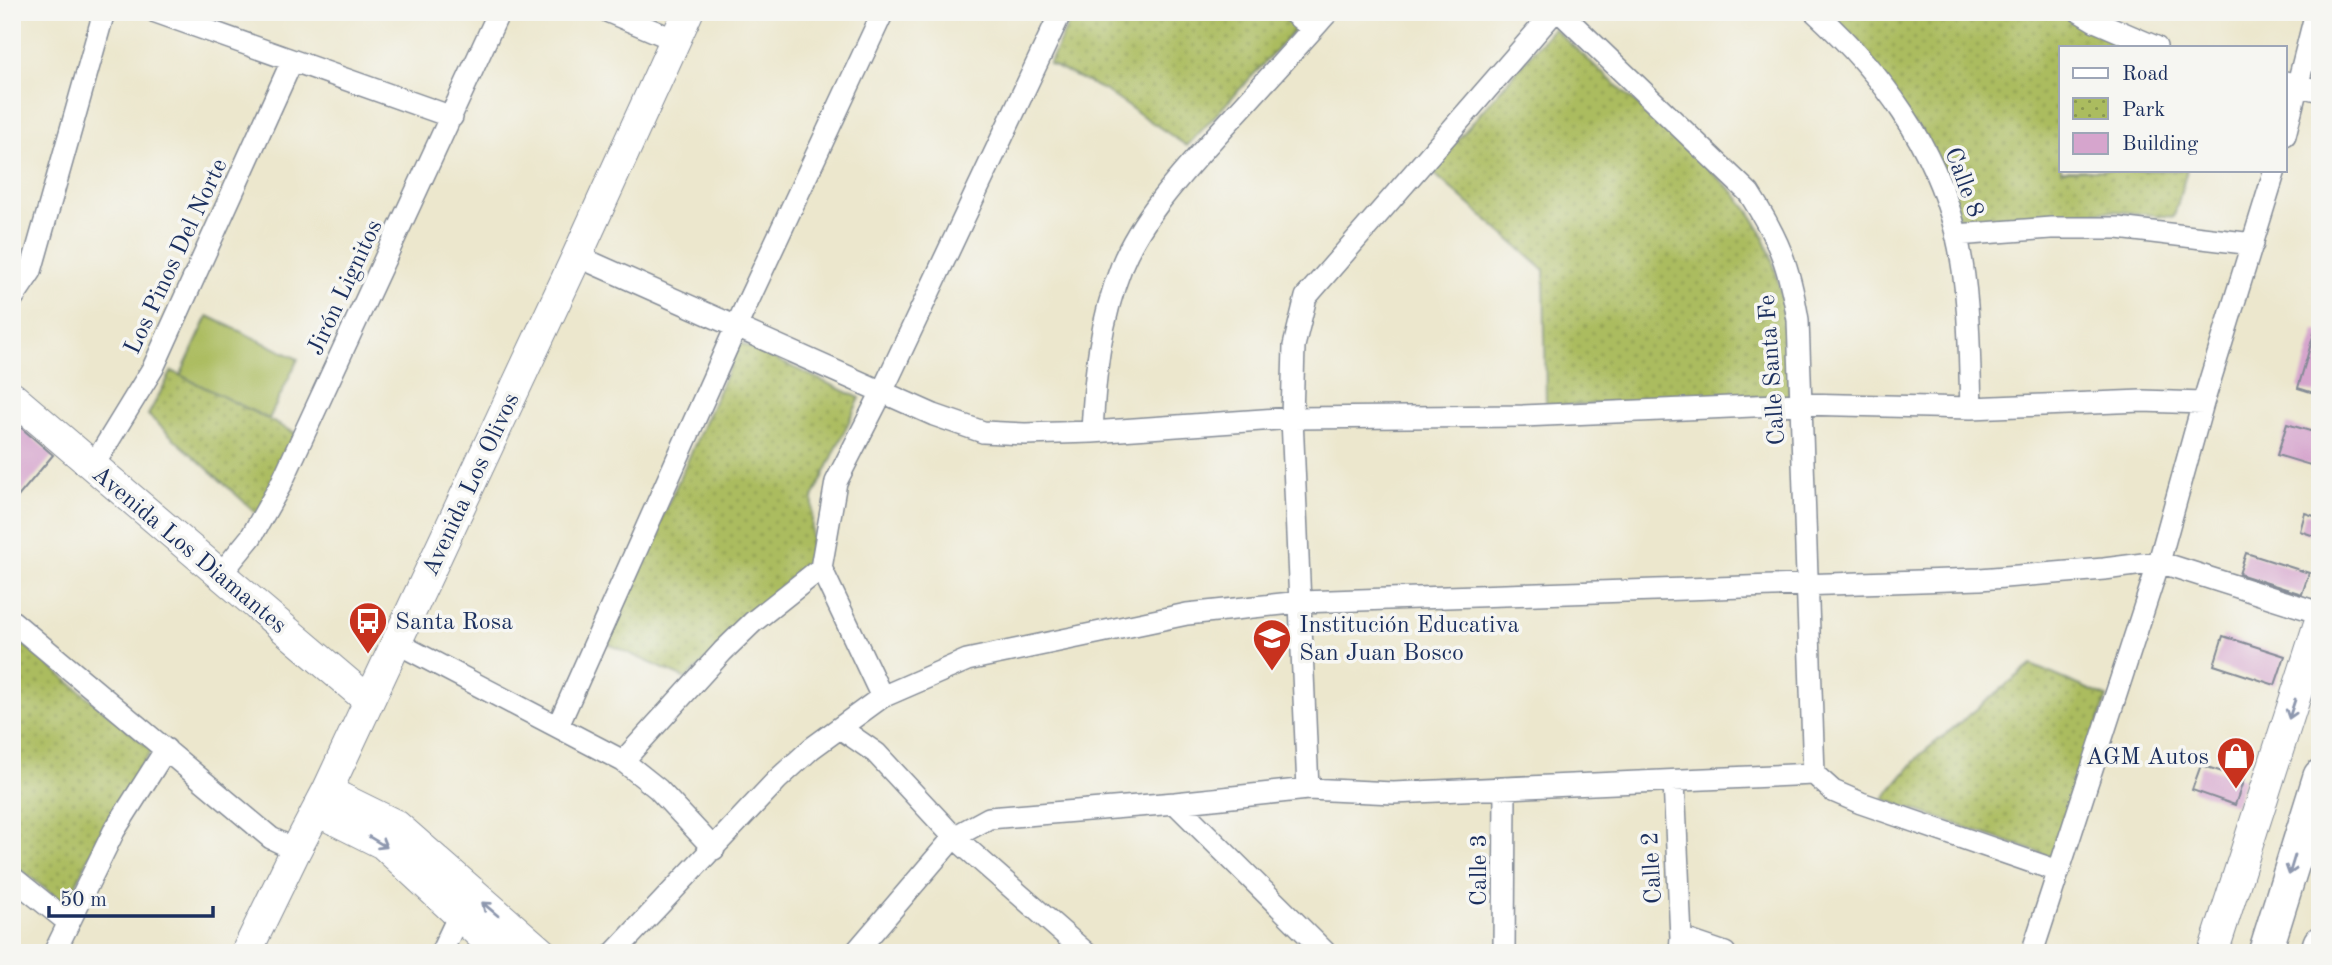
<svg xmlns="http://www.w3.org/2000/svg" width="2332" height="965" viewBox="0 0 2332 965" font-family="'Old Standard TT',serif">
<defs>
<pattern id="park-dots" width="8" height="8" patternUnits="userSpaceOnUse" patternTransform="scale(1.75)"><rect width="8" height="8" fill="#abbc5f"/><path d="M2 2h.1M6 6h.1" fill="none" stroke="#8a9952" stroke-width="1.8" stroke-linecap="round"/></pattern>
</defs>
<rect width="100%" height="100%" fill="#f6f6f2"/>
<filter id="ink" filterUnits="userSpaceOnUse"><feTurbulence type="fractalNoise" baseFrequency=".0143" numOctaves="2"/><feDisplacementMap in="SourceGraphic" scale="14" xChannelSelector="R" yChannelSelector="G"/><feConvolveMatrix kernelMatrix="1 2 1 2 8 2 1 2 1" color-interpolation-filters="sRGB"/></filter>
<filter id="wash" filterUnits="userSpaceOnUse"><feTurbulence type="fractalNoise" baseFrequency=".00686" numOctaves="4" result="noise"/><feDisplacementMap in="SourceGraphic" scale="28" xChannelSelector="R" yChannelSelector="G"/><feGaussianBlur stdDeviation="1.57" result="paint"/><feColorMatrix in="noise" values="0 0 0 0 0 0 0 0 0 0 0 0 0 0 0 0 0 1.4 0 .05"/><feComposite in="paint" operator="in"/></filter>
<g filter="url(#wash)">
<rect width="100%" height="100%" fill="#ece7cd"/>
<!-- green -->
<path fill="#abbc5f" stroke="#63765e" stroke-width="2" d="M 208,316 L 298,359 L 269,419 L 180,376 Z"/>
<!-- park -->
<path fill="url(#park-dots)" stroke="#63765e" stroke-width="2" d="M 1074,12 L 1278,12 L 1296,29 L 1187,146 L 1104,90 L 1049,64 Z
M 1824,12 L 2061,12 L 2080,25 L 2125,47 L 2061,47 L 2061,170 L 2187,170 L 2174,217 L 2113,211 L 1961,220 Z
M 1553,28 L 1735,193 C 1742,203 1751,213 1757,224 C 1786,278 1787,336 1790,396 L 1546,406 L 1544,270 L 1431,171 Z
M 740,343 L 860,398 L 813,498 L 810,564 L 686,679 L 606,643 Z
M 172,371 L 303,437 L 262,518 L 148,415 Z
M 12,635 L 152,750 L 104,826 L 66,905 L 12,863 Z
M 2031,665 L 2107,697 L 2052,857 L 1883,799 L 1920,755 Z"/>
<g id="blocks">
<!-- building -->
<path fill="#d6a5cd" d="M 2315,330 L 2320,330 L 2320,395 L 2298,388 Z
M 12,420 L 53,455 L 12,504 Z
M 2287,424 L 2320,434 L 2320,468 L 2277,455 Z
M 2305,513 L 2320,518 L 2320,538 L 2300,531 Z
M 2246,553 L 2309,573 L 2302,594 L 2239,574 Z
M 2223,636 L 2285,656 L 2275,685 L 2214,665 Z
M 2201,765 L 2244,779 L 2235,805 L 2192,790 Z"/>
</g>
</g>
<g filter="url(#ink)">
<use href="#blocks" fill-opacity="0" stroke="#848b96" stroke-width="2"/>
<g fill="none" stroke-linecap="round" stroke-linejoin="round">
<!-- street casing -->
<g stroke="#848b96" stroke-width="24">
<path id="street" d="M 156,12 L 452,117
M 609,12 L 675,40
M 1292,12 L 1313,29
M 1560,12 L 1749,193 C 1779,240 1789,265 1798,320 L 1814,774
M 1815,12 C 1883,75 1933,142 1956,233 C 1970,290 1969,351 1971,408
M 2080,12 L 2095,21 L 2156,47
M 2285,82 L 2320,91
M 2285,135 L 2316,12
M 1956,235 L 2051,228 L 2118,228 L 2253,244
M 577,256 L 934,415 L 983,432 L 1025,434 L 1092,432 L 1292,418 L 1523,416 L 1800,404 L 1971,408 L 2142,401 L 2203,403
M 12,299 L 31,271 L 104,12
M 1092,432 C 1095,372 1100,322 1122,265 C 1142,215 1188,167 1224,127 C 1259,89 1293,51 1328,12
M 93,466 L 153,368 L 292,61
M 220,575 L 251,537 L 280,486 L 499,12
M 12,621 L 271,838 L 296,850
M 397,643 L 623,761 L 658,789 L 714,849
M 882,697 L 821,568 L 836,482 L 882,392 L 1061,12
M 558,726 L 736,327 L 883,12
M 840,728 L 876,753 L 954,837 L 1086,953
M 623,761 L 723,651 L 753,622 L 821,568
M 1674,781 L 1681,938 L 1680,953
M 1308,789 L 1292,418 L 1294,346 L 1306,297 L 1554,12
M 1175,803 L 1326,953
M 12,877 L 68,922
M 1681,938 L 1725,953
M 54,953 L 114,831 L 166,749
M 441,953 L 459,915
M 614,953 L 777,780 L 812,748 L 882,697 L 967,660 L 1187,614 L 1301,602 L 1980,579 L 2104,569 L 2159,562 L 2320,613
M 855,953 L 954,837 L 989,818 L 1175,803 L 1308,789 L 1393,793 L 1814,774 L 1833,791 L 1861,803 L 2058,871
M 1504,953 L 1505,788
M 2032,953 L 2159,562 L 2203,403 L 2275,170"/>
</g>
<!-- secondary casing -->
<g stroke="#848b96" stroke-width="32">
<path id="secondary" d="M 12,397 L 368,700
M 327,791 L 396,825 L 542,953
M 317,811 L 383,844 L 500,953
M 246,953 L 296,850 L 327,791 L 577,256 L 688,12
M 2213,953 L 2320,620"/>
</g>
<!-- primary casing -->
<g stroke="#848b96" stroke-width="36">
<path id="primary" d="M 2265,953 L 2320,776
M 2317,953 L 2320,943"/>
</g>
<!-- street -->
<use href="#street" stroke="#fff" stroke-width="21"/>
<!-- secondary -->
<use href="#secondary" stroke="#fff" stroke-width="30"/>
<!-- primary -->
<use href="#primary" stroke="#fff" stroke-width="33"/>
</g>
<!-- one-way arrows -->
<defs><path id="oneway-shaft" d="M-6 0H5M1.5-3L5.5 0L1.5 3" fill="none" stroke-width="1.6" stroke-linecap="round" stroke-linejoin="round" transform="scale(1.75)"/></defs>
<g stroke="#8d97ae">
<use href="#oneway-shaft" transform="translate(2292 709) rotate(108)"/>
<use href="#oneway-shaft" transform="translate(378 842) rotate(31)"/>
<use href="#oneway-shaft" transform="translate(2292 865) rotate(107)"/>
<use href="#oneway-shaft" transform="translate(490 909) rotate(-140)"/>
</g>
</g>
<!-- icons -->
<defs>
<g id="bus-pin" transform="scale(2.0125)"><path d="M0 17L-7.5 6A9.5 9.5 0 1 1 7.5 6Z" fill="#c8321e" stroke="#f6f6f2"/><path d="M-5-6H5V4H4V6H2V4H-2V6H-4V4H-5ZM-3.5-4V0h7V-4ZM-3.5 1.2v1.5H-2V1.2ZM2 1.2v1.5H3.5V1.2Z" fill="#fff"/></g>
<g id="school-pin" transform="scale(2.0125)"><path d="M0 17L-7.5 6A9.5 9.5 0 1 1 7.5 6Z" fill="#c8321e" stroke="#f6f6f2"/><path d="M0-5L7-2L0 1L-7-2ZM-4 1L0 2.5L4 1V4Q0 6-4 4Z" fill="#fff"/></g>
<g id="shop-pin" transform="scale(2.0125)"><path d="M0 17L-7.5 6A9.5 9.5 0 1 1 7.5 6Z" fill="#c8321e" stroke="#f6f6f2"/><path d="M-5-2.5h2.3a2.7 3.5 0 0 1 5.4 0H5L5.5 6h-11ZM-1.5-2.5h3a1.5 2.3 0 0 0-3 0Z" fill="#fff"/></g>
</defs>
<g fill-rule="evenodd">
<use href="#bus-pin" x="368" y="621"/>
<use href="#school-pin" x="1272" y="638"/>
<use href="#shop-pin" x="2236" y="756"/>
</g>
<g text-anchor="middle" stroke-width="7" stroke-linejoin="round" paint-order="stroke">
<!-- street labels -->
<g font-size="24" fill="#1b2f5e" stroke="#f6f6f2">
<text transform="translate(1965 182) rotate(70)" y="8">Calle 8</text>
<text transform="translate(175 256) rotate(-65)" y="8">Los Pinos Del Norte</text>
<text transform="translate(344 287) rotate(-65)" y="8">Jirón Lignitos</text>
<text transform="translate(1771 370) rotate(-94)" y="8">Calle Santa Fe</text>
<text transform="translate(470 484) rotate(-65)" y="8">Avenida Los Olivos</text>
<text transform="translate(190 549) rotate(40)" y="8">Avenida Los Diamantes</text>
<text transform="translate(1651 868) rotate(-93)" y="8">Calle 2</text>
<text transform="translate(1478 870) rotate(-90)" y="8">Calle 3</text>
</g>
<!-- poi labels -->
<g font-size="24" fill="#1b2f5e" stroke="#f6f6f2" text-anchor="start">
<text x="395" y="629">Santa Rosa</text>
<text x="1299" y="632">Institución Educativa<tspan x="1299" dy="28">San Juan Bosco</tspan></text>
<text x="2209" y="764" text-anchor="end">AGM Autos</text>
</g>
</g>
<!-- margin -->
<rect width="2332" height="965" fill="none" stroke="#f6f6f2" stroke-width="42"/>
<!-- legend -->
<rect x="2059" y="46" width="228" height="126" fill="#f6f6f2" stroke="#9ea6b7" stroke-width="2"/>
<rect x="2073" y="68" width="35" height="10" fill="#ffffff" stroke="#9ea6b7" stroke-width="2"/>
<text x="2122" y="80" font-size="21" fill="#1b2f5e">Road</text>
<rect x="2073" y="98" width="35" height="21" fill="url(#park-dots)" stroke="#9ea6b7" stroke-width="2"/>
<text x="2122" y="116" font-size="21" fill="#1b2f5e">Park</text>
<rect x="2073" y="133" width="35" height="21" fill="#d6a5cd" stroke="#9ea6b7" stroke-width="2"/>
<text x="2122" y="150" font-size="21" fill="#1b2f5e">Building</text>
<!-- scale -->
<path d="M49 906v10h164v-10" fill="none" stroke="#1b2f5e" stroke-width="3.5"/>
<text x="60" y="906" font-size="21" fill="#1b2f5e" stroke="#f6f6f2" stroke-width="5" paint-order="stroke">50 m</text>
</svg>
